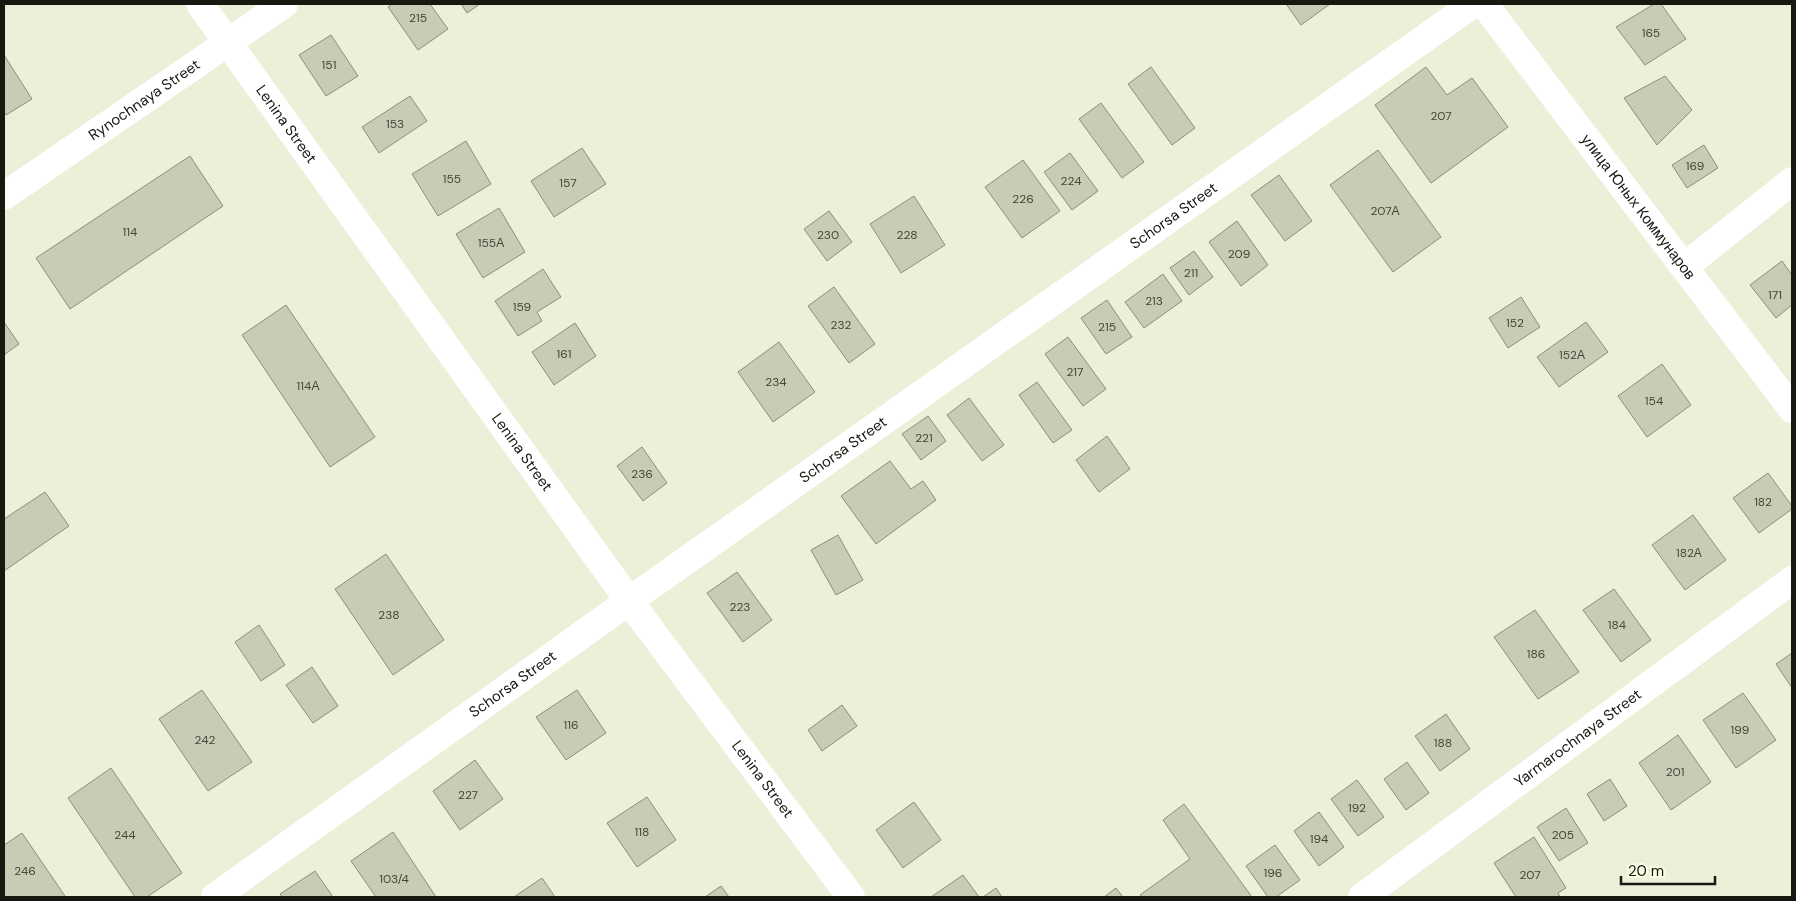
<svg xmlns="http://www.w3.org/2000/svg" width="1796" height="901" viewBox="0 0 1796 901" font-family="'DM Sans',sans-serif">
<rect width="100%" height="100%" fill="#ecf0d9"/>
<!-- building -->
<path fill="#c8ccb5" stroke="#8b8e79" d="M 392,4 L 430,4 L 448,29 L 418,50 L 388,7 Z
M 461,4 L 480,4 L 467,13 Z
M 1286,4 L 1330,4 L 1301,25 Z
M 1654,4 L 1661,4 L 1686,39 L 1645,65 L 1616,27 Z
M 331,35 L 358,76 L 326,96 L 299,55 Z
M 4,55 L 32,99 L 6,115 L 4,112 Z
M 1151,67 L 1195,128 L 1172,145 L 1128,84 Z
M 1426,67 L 1447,95 L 1472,78 L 1508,127 L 1431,183 L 1375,105 Z
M 1665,76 L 1692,110 L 1657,145 L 1624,98 Z
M 410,96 L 427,121 L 379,153 L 362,127 Z
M 1101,103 L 1144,162 L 1122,178 L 1079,119 Z
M 466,141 L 491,184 L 438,216 L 412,174 Z
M 1704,145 L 1718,168 L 1687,188 L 1672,165 Z
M 582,148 L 606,184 L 554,217 L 531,181 Z
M 1378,150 L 1441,237 L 1393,272 L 1330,185 Z
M 1070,153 L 1098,191 L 1072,210 L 1044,172 Z
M 190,156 L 223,206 L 70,309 L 36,258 Z
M 1023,160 L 1060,211 L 1022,238 L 985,187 Z
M 1279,175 L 1312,221 L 1285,241 L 1251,195 Z
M 914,196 L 945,245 L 901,273 L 870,224 Z
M 499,208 L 525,252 L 483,278 L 456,234 Z
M 829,211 L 852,242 L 827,261 L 804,229 Z
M 1237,221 L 1268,265 L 1241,286 L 1209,242 Z
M 1194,251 L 1213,277 L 1189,295 L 1170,268 Z
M 1782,261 L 1792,275 L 1792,305 L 1776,318 L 1750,285 Z
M 543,269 L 561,297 L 537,312 L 542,321 L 518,336 L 495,301 Z
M 1163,274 L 1182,301 L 1144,328 L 1125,302 Z
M 834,287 L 875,344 L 849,363 L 808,306 Z
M 1521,297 L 1540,327 L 1508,348 L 1489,318 Z
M 1107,300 L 1132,337 L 1106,354 L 1081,318 Z
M 286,305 L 375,437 L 330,467 L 242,335 Z
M 4,322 L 19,344 L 4,355 Z
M 1586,322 L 1608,352 L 1559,387 L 1537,357 Z
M 575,323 L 596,356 L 554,385 L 532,352 Z
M 1068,337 L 1106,389 L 1083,406 L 1045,354 Z
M 779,342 L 815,392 L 773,422 L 738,372 Z
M 1662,364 L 1691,405 L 1647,437 L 1618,396 Z
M 1037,382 L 1072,430 L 1053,443 L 1019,395 Z
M 969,398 L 1004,445 L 982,461 L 947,415 Z
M 928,416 L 946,441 L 921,460 L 902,434 Z
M 1107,436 L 1130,469 L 1099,492 L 1076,460 Z
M 642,447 L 667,483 L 643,501 L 617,466 Z
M 890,461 L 911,489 L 923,481 L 936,500 L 876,544 L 841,496 Z
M 1768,473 L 1792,506 L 1792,509 L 1759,533 L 1733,498 Z
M 45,492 L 69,526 L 4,571 L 4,519 Z
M 1693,515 L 1726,560 L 1685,590 L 1652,545 Z
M 838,535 L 863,580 L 836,595 L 811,550 Z
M 386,554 L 444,640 L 393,675 L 335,589 Z
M 737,572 L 772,620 L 743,642 L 707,593 Z
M 1614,589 L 1651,640 L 1621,662 L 1583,610 Z
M 1535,610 L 1579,672 L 1538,699 L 1494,637 Z
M 259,625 L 285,665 L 261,681 L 235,642 Z
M 1792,653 L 1792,688 L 1776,664 Z
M 312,667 L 338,706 L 313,723 L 286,685 Z
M 202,690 L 252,762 L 208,791 L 159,719 Z
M 577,690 L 606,733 L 566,760 L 536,717 Z
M 1743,693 L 1776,740 L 1736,768 L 1703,720 Z
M 842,705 L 857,726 L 822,751 L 808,730 Z
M 1446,714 L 1470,749 L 1440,771 L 1415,736 Z
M 1678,735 L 1711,782 L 1671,810 L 1639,763 Z
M 475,760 L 503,799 L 460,830 L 433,791 Z
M 1407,762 L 1429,793 L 1406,810 L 1384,779 Z
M 111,768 L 182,873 L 147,897 L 135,897 L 68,798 Z
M 1610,779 L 1627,806 L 1604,821 L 1587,794 Z
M 1357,780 L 1384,817 L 1358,836 L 1331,799 Z
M 647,797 L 676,840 L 637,867 L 607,823 Z
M 914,802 L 941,840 L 903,868 L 876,830 Z
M 1184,804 L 1252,897 L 1142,897 L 1140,895 L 1190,859 L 1163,820 Z
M 1566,808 L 1588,843 L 1559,861 L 1537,827 Z
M 1319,812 L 1344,847 L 1319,866 L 1294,831 Z
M 393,832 L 436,897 L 376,897 L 351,861 Z
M 22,833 L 65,896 L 63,897 L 4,897 L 4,845 Z
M 1534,837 L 1566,888 L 1558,893 L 1560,897 L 1516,897 L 1494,863 Z
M 1275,845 L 1300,880 L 1276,897 L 1268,897 L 1246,866 Z
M 315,871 L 333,897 L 282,897 L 280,894 Z
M 963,875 L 979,897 L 931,897 Z
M 542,878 L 555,897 L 514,897 Z
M 721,886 L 729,897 L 705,897 Z
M 996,888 L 1002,897 L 983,897 Z
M 1116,888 L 1123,897 L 1104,897 Z"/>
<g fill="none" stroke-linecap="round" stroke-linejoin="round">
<!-- minor -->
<g stroke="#fff" stroke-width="28">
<path id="s1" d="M 200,4 L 629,601 L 851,897"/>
<path id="s2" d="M 1484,4 L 1792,409"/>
<path id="s3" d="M 4,196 L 284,4"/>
<path d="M 1684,267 L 1792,181"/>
<path id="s4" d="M 215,897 L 629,601 L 1473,4"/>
<path id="s5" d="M 1362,897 L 1792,580"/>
</g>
</g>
<g text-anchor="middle" stroke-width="4" stroke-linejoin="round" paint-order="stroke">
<!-- number labels -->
<g font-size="12" fill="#434539">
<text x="418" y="22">215</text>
<text x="1651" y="37">165</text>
<text x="329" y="69">151</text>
<text x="1441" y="120">207</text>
<text x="395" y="128">153</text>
<text x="1695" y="170">169</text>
<text x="452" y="183">155</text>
<text x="1071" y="185">224</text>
<text x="568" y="187">157</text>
<text x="1023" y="203">226</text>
<text x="1385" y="215">207А</text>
<text x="130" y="236">114</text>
<text x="828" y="239">230</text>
<text x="907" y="239">228</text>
<text x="491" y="247">155А</text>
<text x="1239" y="258">209</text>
<text x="1191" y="277">211</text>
<text x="1775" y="299">171</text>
<text x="1154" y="305">213</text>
<text x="522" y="311">159</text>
<text x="1515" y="327">152</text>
<text x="841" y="329">232</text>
<text x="1107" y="331">215</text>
<text x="564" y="358">161</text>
<text x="1572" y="359">152А</text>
<text x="1075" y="376">217</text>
<text x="776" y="386">234</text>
<text x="308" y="390">114А</text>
<text x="1654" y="405">154</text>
<text x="924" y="442">221</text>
<text x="642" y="478">236</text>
<text x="1763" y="506">182</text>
<text x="1689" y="557">182А</text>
<text x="740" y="611">223</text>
<text x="389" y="619">238</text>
<text x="1617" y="629">184</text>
<text x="1536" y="658">186</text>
<text x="571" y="729">116</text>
<text x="1740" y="734">199</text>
<text x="205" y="744">242</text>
<text x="1443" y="747">188</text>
<text x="1675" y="776">201</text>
<text x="468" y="799">227</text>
<text x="1357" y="812">192</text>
<text x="642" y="836">118</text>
<text x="125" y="839">244</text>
<text x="1563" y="839">205</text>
<text x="1319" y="843">194</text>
<text x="25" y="875">246</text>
<text x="1273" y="877">196</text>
<text x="1530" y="879">207</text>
<text x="394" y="883">103/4</text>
</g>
<!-- street labels -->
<g font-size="15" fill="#171810" stroke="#fafde6">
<text dy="5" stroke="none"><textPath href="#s3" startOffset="170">Rynochnaya Street</textPath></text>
<text dy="5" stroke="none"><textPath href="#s1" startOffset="148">Lenina Street</textPath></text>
<text dy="5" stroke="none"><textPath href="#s2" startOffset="255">улица Юных Коммунаров</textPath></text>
<text dy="5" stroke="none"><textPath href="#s4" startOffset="1176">Schorsa Street</textPath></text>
<text dy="5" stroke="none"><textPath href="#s4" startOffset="771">Schorsa Street</textPath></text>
<text dy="5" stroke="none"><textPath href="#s1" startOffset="552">Lenina Street</textPath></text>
<text dy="5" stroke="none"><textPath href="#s4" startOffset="366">Schorsa Street</textPath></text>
<text dy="5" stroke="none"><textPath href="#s5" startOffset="268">Yarmarochnaya Street</textPath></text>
<text dy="5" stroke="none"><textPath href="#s1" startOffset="958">Lenina Street</textPath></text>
</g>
</g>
<!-- border -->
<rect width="1796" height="901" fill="none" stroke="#171810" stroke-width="10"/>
<!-- scale -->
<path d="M1621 876v8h94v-8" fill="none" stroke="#171810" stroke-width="2.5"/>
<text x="1628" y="876" font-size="15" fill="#171810" stroke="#fafde6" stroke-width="4" paint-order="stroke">20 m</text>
</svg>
